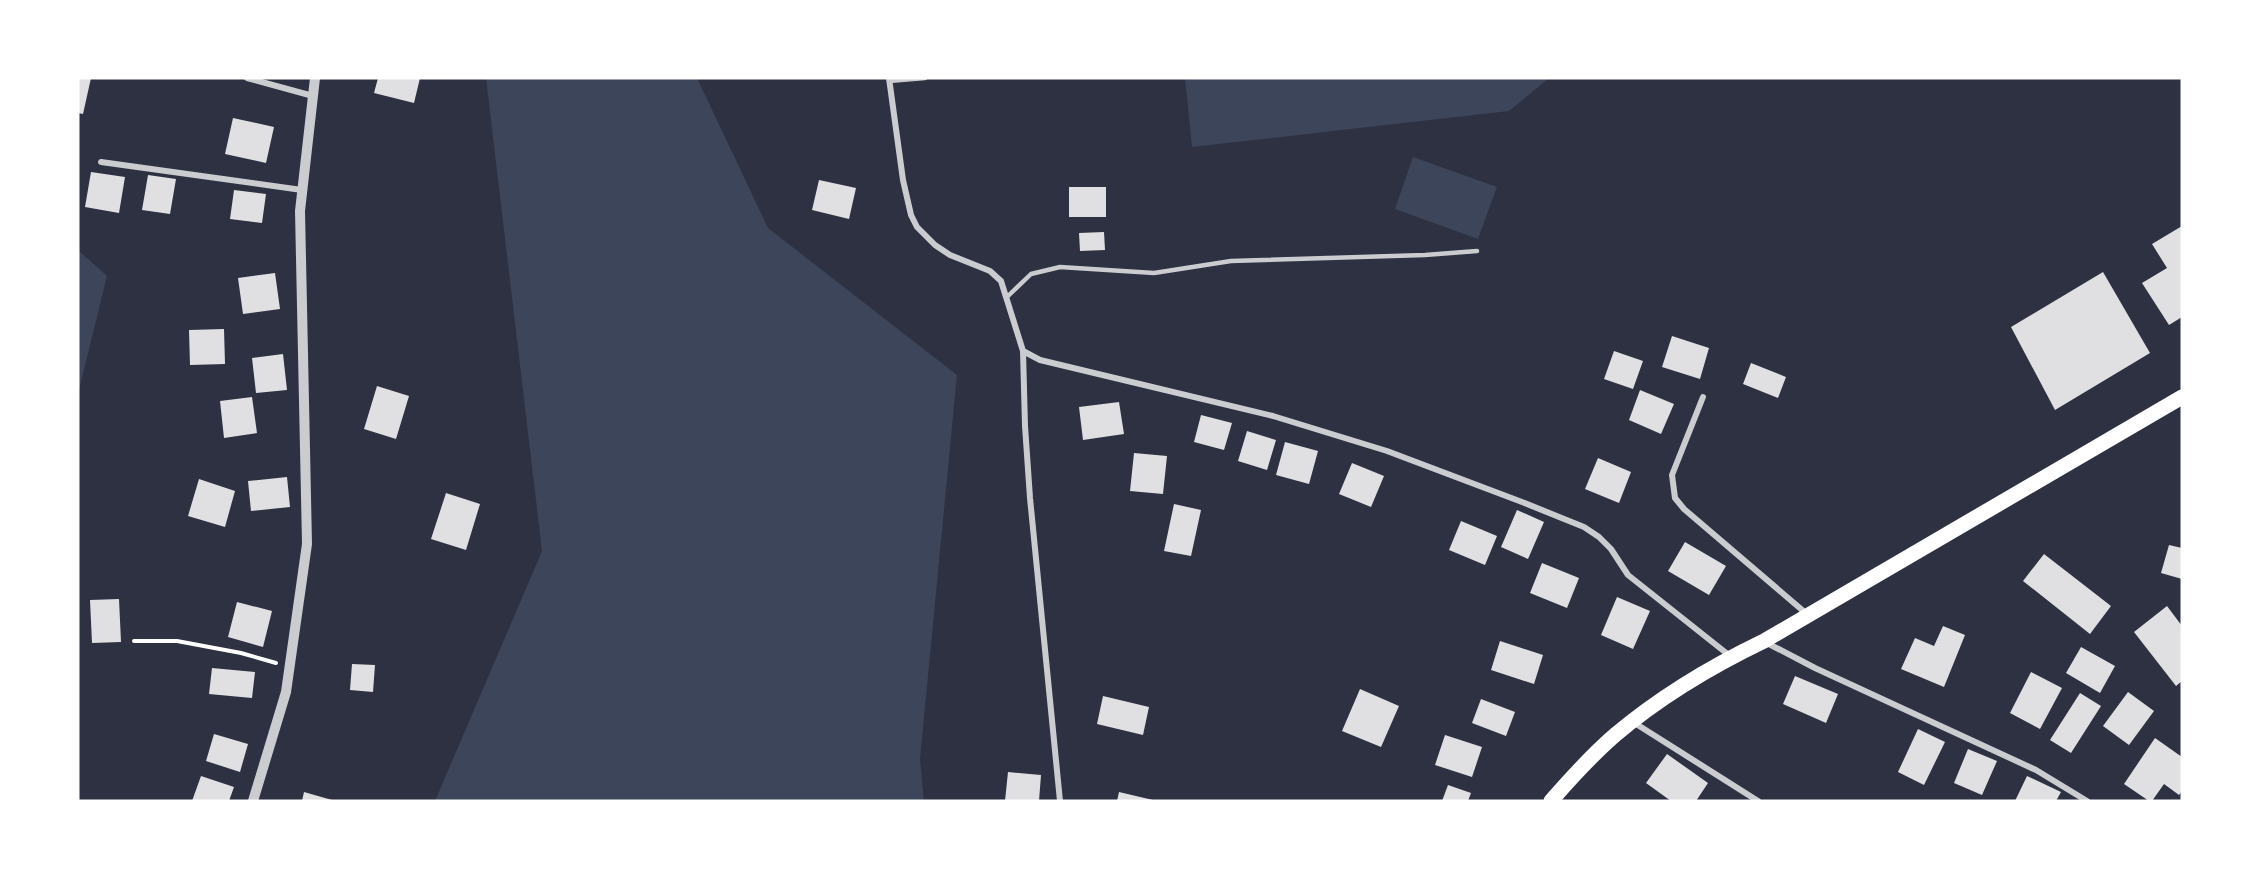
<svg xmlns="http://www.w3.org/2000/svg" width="2260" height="879" viewBox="0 0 2260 879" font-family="Jost,sans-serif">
<rect width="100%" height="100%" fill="#2d3142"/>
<!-- green -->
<path fill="#3c4559" d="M 486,78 L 697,78 L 768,228 L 957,375 L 920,759 L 924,801 L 435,801 L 542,551 Z
M 1185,78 L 1549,78 L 1509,111 L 1192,147 Z
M 1413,157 L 1497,187 L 1478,239 L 1395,209 Z
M 78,250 L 107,276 L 78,394 Z"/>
<!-- building -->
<path fill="#e0e0e3" d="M 78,78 L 91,78 L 83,114 L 78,113 Z
M 378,78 L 420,78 L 414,103 L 374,93 Z
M 233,118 L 274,127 L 266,163 L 225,154 Z
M 91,172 L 125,177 L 119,213 L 85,207 Z
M 148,175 L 176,179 L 170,214 L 142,210 Z
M 819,180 L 856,188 L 849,219 L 812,210 Z
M 1069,187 L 1106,187 L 1106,217 L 1069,217 Z
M 234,190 L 266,194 L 262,223 L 230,219 Z
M 2182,226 L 2182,317 L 2169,325 L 2142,283 L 2167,268 L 2152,244 Z
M 1104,232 L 1105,250 L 1080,251 L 1079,233 Z
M 2103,272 L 2150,353 L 2055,410 L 2011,327 Z
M 275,273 L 280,309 L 243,314 L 238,278 Z
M 224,329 L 225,364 L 190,365 L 189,330 Z
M 1672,336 L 1709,348 L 1700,379 L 1662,367 Z
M 1614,351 L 1643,361 L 1633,389 L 1604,379 Z
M 283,354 L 287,390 L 256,393 L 252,358 Z
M 1751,363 L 1786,377 L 1778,398 L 1743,384 Z
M 377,386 L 409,396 L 396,439 L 364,429 Z
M 1640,390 L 1674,404 L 1661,434 L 1629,420 Z
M 252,397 L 257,433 L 224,438 L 220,401 Z
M 1119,402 L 1124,434 L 1083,440 L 1079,407 Z
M 1201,415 L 1232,423 L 1224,450 L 1194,442 Z
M 1247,431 L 1276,440 L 1267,470 L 1238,461 Z
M 1285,442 L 1318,451 L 1309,484 L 1276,475 Z
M 1134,453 L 1167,456 L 1163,494 L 1130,491 Z
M 1598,458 L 1631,472 L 1619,503 L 1585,489 Z
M 1352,463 L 1384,476 L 1371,507 L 1339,494 Z
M 287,477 L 290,507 L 251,511 L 248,481 Z
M 199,479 L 235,491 L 225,527 L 188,516 Z
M 446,493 L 480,504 L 466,550 L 431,539 Z
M 1174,504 L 1201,510 L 1191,556 L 1164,551 Z
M 1517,510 L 1544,522 L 1528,559 L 1501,547 Z
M 1461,521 L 1497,536 L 1485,565 L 1449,550 Z
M 1685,542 L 1726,566 L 1709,595 L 1668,571 Z
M 2169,545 L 2182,548 L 2182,579 L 2161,573 Z
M 2044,554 L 2111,606 L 2090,634 L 2023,581 Z
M 1542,563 L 1579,578 L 1567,608 L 1530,593 Z
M 1617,597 L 1650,611 L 1633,649 L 1601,635 Z
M 119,599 L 121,642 L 92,643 L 90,600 Z
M 237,602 L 272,611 L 263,647 L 228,637 Z
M 2167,606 L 2182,626 L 2182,681 L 2176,686 L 2134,632 Z
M 1943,626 L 1965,635 L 1944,687 L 1901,669 L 1915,638 L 1934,646 Z
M 1500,641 L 1543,655 L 1534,684 L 1491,670 Z
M 2081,647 L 2115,666 L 2100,693 L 2066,673 Z
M 352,664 L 375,665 L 373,692 L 350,690 Z
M 212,668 L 255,672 L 252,698 L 209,694 Z
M 2031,672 L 2062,688 L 2040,729 L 2010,713 Z
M 1795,676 L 1838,694 L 1826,723 L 1783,704 Z
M 1360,689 L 1399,706 L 1381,747 L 1342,731 Z
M 2128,692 L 2154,711 L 2129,745 L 2103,726 Z
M 2080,693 L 2101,706 L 2071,753 L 2050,740 Z
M 1103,696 L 1149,707 L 1143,735 L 1097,724 Z
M 1481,699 L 1515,712 L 1506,736 L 1472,723 Z
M 1918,729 L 1945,742 L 1924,785 L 1898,772 Z
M 214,734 L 248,744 L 240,772 L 206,761 Z
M 1445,735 L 1482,747 L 1472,777 L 1435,765 Z
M 2155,738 L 2182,757 L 2182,791 L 2179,795 L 2164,784 L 2152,801 L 2149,801 L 2124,784 Z
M 1968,749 L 1997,761 L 1982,795 L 1954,783 Z
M 1667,754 L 1708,783 L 1696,801 L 1671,801 L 1646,783 Z
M 1008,772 L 1041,775 L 1039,801 L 1005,801 Z
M 201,776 L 234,787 L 229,801 L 192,801 Z
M 2027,776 L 2061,792 L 2056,801 L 2015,801 Z
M 1448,785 L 1471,793 L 1468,801 L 1442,801 Z
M 304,792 L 332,800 L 332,801 L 302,801 Z
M 1119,792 L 1153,800 L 1153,801 L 1117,801 Z"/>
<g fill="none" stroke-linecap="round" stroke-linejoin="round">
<!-- path -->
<path stroke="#fff" stroke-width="4" d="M 134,641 L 177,641 L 241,653 L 276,663"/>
<!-- service -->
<path stroke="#caccd0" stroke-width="4.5" d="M 889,81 L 925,78
M 1007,297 L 1031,274 L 1060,267 L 1154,273 L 1231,261 L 1425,255 L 1477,251"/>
<!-- minor -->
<path stroke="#caccd0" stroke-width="6" d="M 247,78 L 313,96
M 889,78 L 903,180 L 911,215 L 917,227 L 935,245 L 950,255 L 990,271 L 1001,281 L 1023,351 L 1025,426 L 1030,498 L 1060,801
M 101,162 L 302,190
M 1023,351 L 1040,360 L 1273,416 L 1387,451 L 1522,502 L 1584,527 L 1599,537 L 1611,549 L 1628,575 L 1730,656
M 1703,397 L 1672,475 L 1675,498 L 1684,509 L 1808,615
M 1767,643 L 1815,668 L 2036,770 L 2087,801
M 1633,722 L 1758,801"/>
<!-- tertiary -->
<path stroke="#caccd0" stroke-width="10" d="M 253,801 L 286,692 L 307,544 L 300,211 L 315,78"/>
<!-- primary -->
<path stroke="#fff" stroke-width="15" d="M 1551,801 C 1571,778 1592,755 1615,735 C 1660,697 1712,666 1764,641 L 2182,397"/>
</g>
<!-- border -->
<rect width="2260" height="879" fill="none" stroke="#ffffff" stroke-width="159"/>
</svg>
